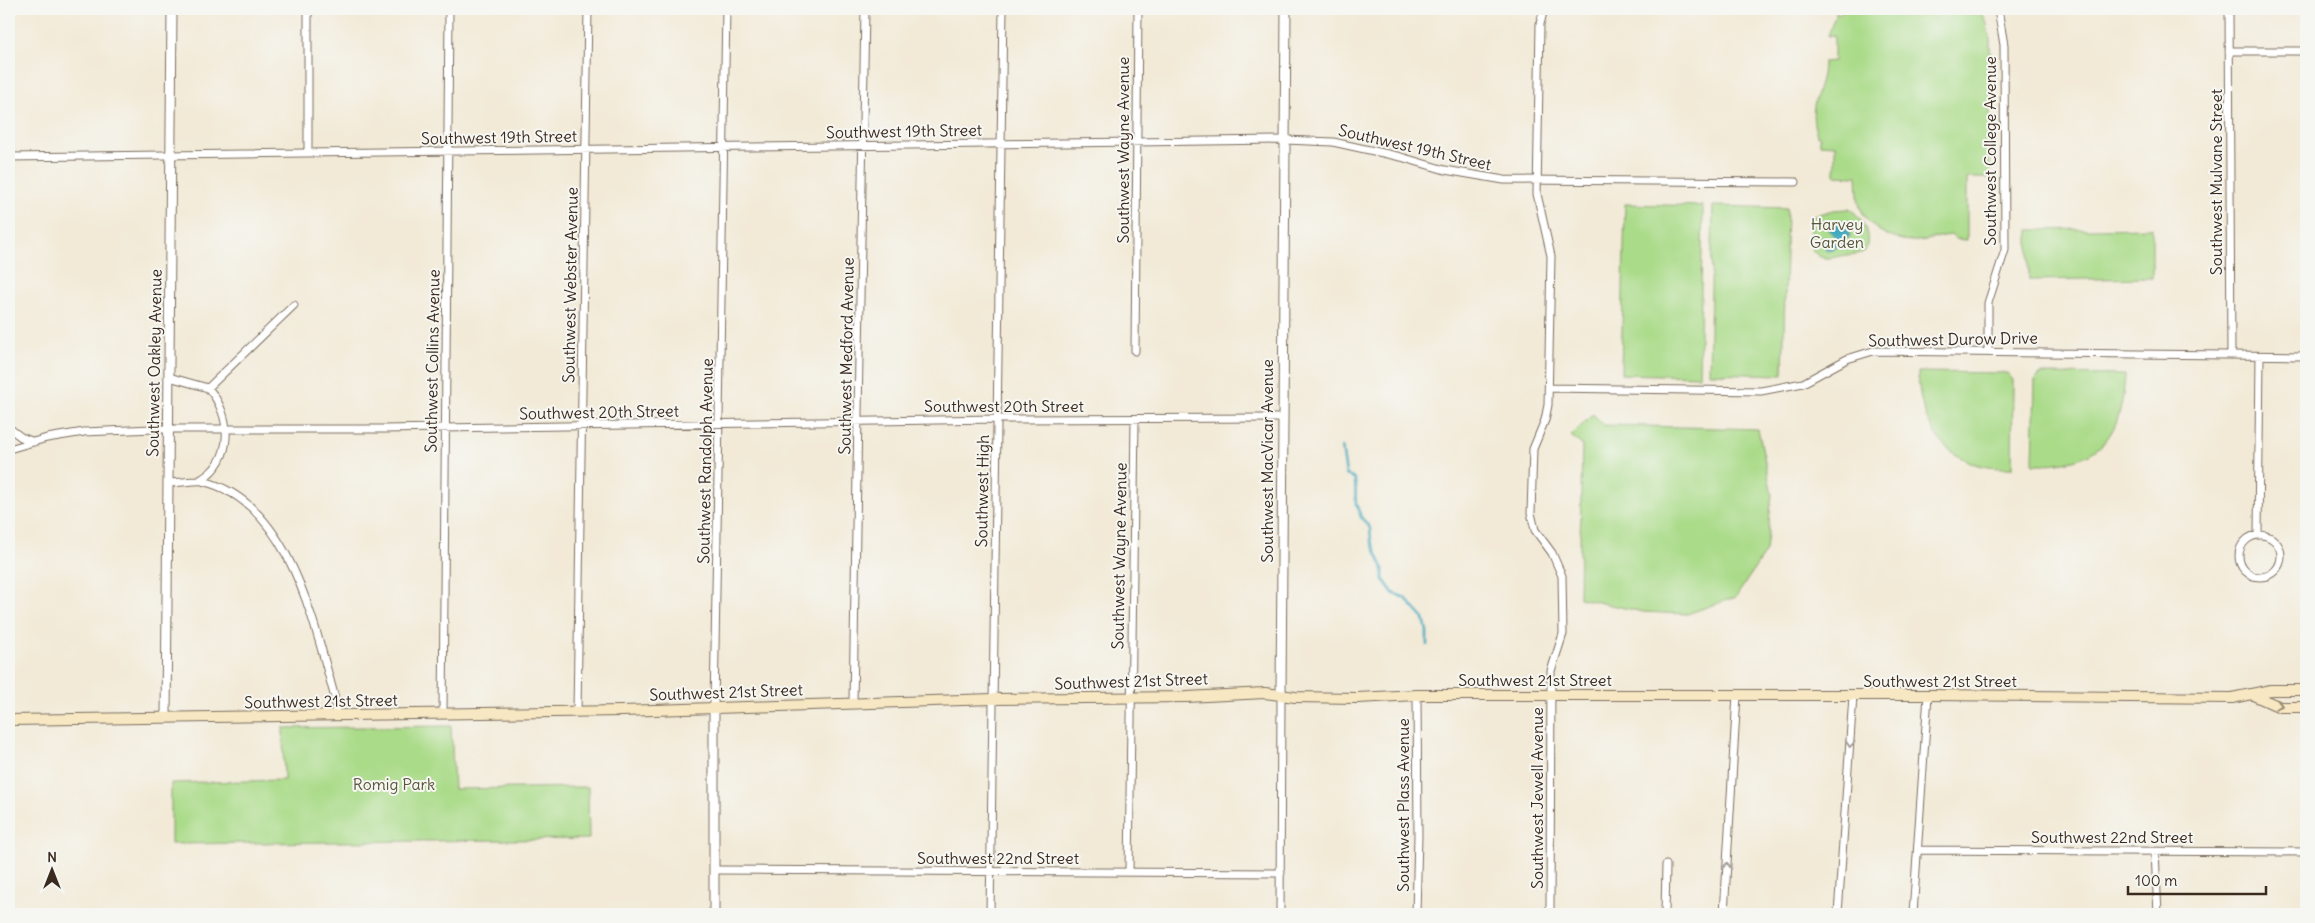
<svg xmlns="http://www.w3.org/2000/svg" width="2315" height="923" viewBox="0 0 2315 923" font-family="Delius,sans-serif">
<rect width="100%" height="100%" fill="#f6f6f2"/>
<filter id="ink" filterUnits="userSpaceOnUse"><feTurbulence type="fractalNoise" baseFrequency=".02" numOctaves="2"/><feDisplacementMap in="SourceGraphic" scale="10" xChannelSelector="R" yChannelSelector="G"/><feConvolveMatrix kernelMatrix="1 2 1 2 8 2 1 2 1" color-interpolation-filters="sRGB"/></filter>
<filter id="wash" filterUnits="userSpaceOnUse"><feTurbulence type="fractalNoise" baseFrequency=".0096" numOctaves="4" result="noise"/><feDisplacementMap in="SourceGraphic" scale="20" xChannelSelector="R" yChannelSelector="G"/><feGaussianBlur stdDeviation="1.12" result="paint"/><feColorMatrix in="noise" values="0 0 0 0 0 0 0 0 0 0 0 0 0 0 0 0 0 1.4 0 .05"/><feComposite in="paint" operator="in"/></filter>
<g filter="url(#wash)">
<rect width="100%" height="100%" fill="#f2ead7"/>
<!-- green -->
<path fill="#aadb89" stroke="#728254" d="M 1843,9 L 1980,9 L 1987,24 L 1990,40 L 1990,178 L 1967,178 L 1967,240 L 1956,239 L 1951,235 C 1938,236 1926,242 1913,241 C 1891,241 1868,228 1860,207 C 1857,197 1858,186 1857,176 L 1835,175 L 1835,145 L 1820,144 L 1820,136 L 1817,135 C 1806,104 1823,91 1823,62 L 1834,61 L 1834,36 L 1828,36 L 1836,12 L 1841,14 Z
M 1625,204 L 1703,206 L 1699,376 L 1621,374 Z
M 1713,206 L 1787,208 L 1783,375 L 1709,373 Z
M 1849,209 C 1863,216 1872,237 1865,251 C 1859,255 1853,254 1846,255 C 1831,257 1820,264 1811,247 L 1811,216 L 1833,210 Z
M 2152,228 L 2152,278 L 2029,280 L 2029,230 Z
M 1918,372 L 2007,373 L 2013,380 L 2012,468 C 2001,468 1989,468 1978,465 C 1934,451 1919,413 1918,372 Z
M 2041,374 L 2125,375 C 2121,440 2099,465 2033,464 L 2035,380 Z
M 1593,414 L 1604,425 L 1758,429 L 1772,494 L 1766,551 L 1736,597 L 1687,614 L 1643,612 L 1579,598 L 1582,445 L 1571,436 Z
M 451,726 L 454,789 L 588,787 L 589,839 L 171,844 L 171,783 L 284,780 L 283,728 Z"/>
<!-- water -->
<path fill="#40a9c0" stroke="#3e6a6f" d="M 1837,224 L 1847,227 L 1850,236 L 1833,250 L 1827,251 L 1821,238 L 1824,237 L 1830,244 L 1835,242 L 1836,238 L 1827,228 Z"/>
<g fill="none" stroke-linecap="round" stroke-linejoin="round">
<!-- stream -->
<path stroke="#40a9c0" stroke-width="2.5" d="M 1342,447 L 1346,474 L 1355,480 L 1356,504 L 1361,517 L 1370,528 L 1371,541 L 1383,568 L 1383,579 L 1393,593 L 1405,598 L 1424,619 L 1427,631 L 1427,645"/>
</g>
</g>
<g filter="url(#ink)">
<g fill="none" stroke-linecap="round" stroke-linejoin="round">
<!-- minor casing -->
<g stroke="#7b6d5f" stroke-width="9">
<path id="minor" d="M 1544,9 L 1540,24 L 1537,194 L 1551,256 L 1548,405 L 1545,420 L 1533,449 L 1531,513 L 1535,530 L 1552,553 L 1562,576 L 1563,634 L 1551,671 L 1550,914
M 2229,9 L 2231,355
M 9,43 L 9,9
M 2229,51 L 2306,51
M 308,153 L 308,9
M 9,157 L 1285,140 L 1333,142 L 1401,157 L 1445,170 L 1504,180 L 1796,182
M 1135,351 L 1138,9
M 1988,351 L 1988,303 L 2005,250 L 2004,45 L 1998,9
M 169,377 L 208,388 L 294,305
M 1549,388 L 1761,391 L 1803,383 L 1847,359 L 1873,351 L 2306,356
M 9,428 L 21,437 L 34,442
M 9,449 L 47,438 L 84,432 L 153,429 L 385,429 L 997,419 L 1282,418
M 200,480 C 235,460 232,415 208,388
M 168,483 C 175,483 199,480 202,481 C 290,501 314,625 335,698 L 336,716
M 2258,535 L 2260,356
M2239 556a21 21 0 1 1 42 0a21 21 0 1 1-42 0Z
M 853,703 L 865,9
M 714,707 L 726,9
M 577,712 L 588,9
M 443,714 L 449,9
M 1918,850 L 2306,852
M 2155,852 L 2158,914
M 715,870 L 1281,873
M 1129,872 L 1135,419
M 990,914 L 1003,9
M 1280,914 L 1281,695
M 1416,914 L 1418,835 L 1417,695
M 1665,914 L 1666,865
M 1724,914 L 1737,695
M 1838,914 L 1853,696
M 1913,914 L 1928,695"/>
</g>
<!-- tertiary casing -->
<g stroke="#7b6d5f" stroke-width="11">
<path id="tertiary" d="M 1281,695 L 1286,9
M 166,718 L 172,9
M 714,914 L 714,707"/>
</g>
<!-- secondary casing -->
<g stroke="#7b6d5f" stroke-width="12">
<path id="secondary" d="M 2253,695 L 2280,707 L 2306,707
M 9,720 L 622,711 L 993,699 L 1187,697 L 1265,693 L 1295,697 L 1357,698 L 1417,695 L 1928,695 L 2232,698 L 2271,690 L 2306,690"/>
</g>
<!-- minor -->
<use href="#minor" stroke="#fff" stroke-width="7"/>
<!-- tertiary -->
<use href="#tertiary" stroke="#fff" stroke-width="9"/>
<!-- secondary -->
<use href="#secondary" stroke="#f7e8c3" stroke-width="10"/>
</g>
<!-- one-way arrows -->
<defs><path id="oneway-chevron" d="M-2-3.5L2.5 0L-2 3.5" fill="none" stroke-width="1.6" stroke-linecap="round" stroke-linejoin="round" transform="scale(1.25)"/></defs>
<use stroke="#998970" href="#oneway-chevron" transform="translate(2279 705) rotate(15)"/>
<g stroke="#a79f9a">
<use href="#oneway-chevron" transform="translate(1850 744) rotate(94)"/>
<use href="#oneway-chevron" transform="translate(1727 866) rotate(-87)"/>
</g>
</g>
<g text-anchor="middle" stroke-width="4" stroke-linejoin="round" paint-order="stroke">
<!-- street labels -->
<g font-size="16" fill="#3b2a1e" stroke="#f6f6f2">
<text transform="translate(904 131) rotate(-1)" y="6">Southwest 19th Street</text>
<text transform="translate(499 137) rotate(-1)" y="6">Southwest 19th Street</text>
<text transform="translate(1415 147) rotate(13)" y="6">Southwest 19th Street</text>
<text transform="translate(1123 150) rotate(-90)" y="6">Southwest Wayne Avenue</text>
<text transform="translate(1990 151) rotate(-90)" y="6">Southwest College Avenue</text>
<text transform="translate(2216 182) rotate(-90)" y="6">Southwest Mulvane Street</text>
<text transform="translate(570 285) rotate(-89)" y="6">Southwest Webster Avenue</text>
<text transform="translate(1953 339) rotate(-1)" y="6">Southwest Durow Drive</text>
<text transform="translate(846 356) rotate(-89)" y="6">Southwest Medford Avenue</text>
<text transform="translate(432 361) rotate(-89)" y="6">Southwest Collins Avenue</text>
<text transform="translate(154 363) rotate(-89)" y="6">Southwest Oakley Avenue</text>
<text x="1004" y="412">Southwest 20th Street</text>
<text transform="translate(599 412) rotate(-1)" y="6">Southwest 20th Street</text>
<text transform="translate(705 461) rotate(-89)" y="6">Southwest Randolph Avenue</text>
<text transform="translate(1267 461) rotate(-90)" y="6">Southwest MacVicar Avenue</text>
<text transform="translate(982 491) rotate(-89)" y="6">Southwest High</text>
<text transform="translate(1119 556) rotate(-89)" y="6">Southwest Wayne Avenue</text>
<text x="1535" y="686">Southwest 21st Street</text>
<text transform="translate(1131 681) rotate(-2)" y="6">Southwest 21st Street</text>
<text x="1940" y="687">Southwest 21st Street</text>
<text transform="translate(726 692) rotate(-2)" y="6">Southwest 21st Street</text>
<text transform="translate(321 701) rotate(-1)" y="6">Southwest 21st Street</text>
<text transform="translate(1537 798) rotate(-90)" y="6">Southwest Jewell Avenue</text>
<text transform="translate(1403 805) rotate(-90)" y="6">Southwest Plass Avenue</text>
<text x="2112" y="843">Southwest 22nd Street</text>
<text x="998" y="864">Southwest 22nd Street</text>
</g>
<!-- park labels -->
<g font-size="16" fill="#575639" stroke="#f6f6f2">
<text x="1837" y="230">Harvey<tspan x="1837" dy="18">Garden</tspan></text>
<text x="394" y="790">Romig Park</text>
</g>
</g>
<!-- margin -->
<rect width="2315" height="923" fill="none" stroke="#f6f6f2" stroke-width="30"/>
<!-- north arrow -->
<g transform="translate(52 870)" stroke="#f6f6f2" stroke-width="4" paint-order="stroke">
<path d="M0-4L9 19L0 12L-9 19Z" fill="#3b2a1e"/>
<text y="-8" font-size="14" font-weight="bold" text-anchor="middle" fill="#3b2a1e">N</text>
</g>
<!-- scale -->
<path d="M2128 886v8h138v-8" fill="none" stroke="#3b2a1e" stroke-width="2.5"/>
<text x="2135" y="886" font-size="15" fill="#3b2a1e" stroke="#f6f6f2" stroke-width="4" paint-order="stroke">100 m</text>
</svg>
